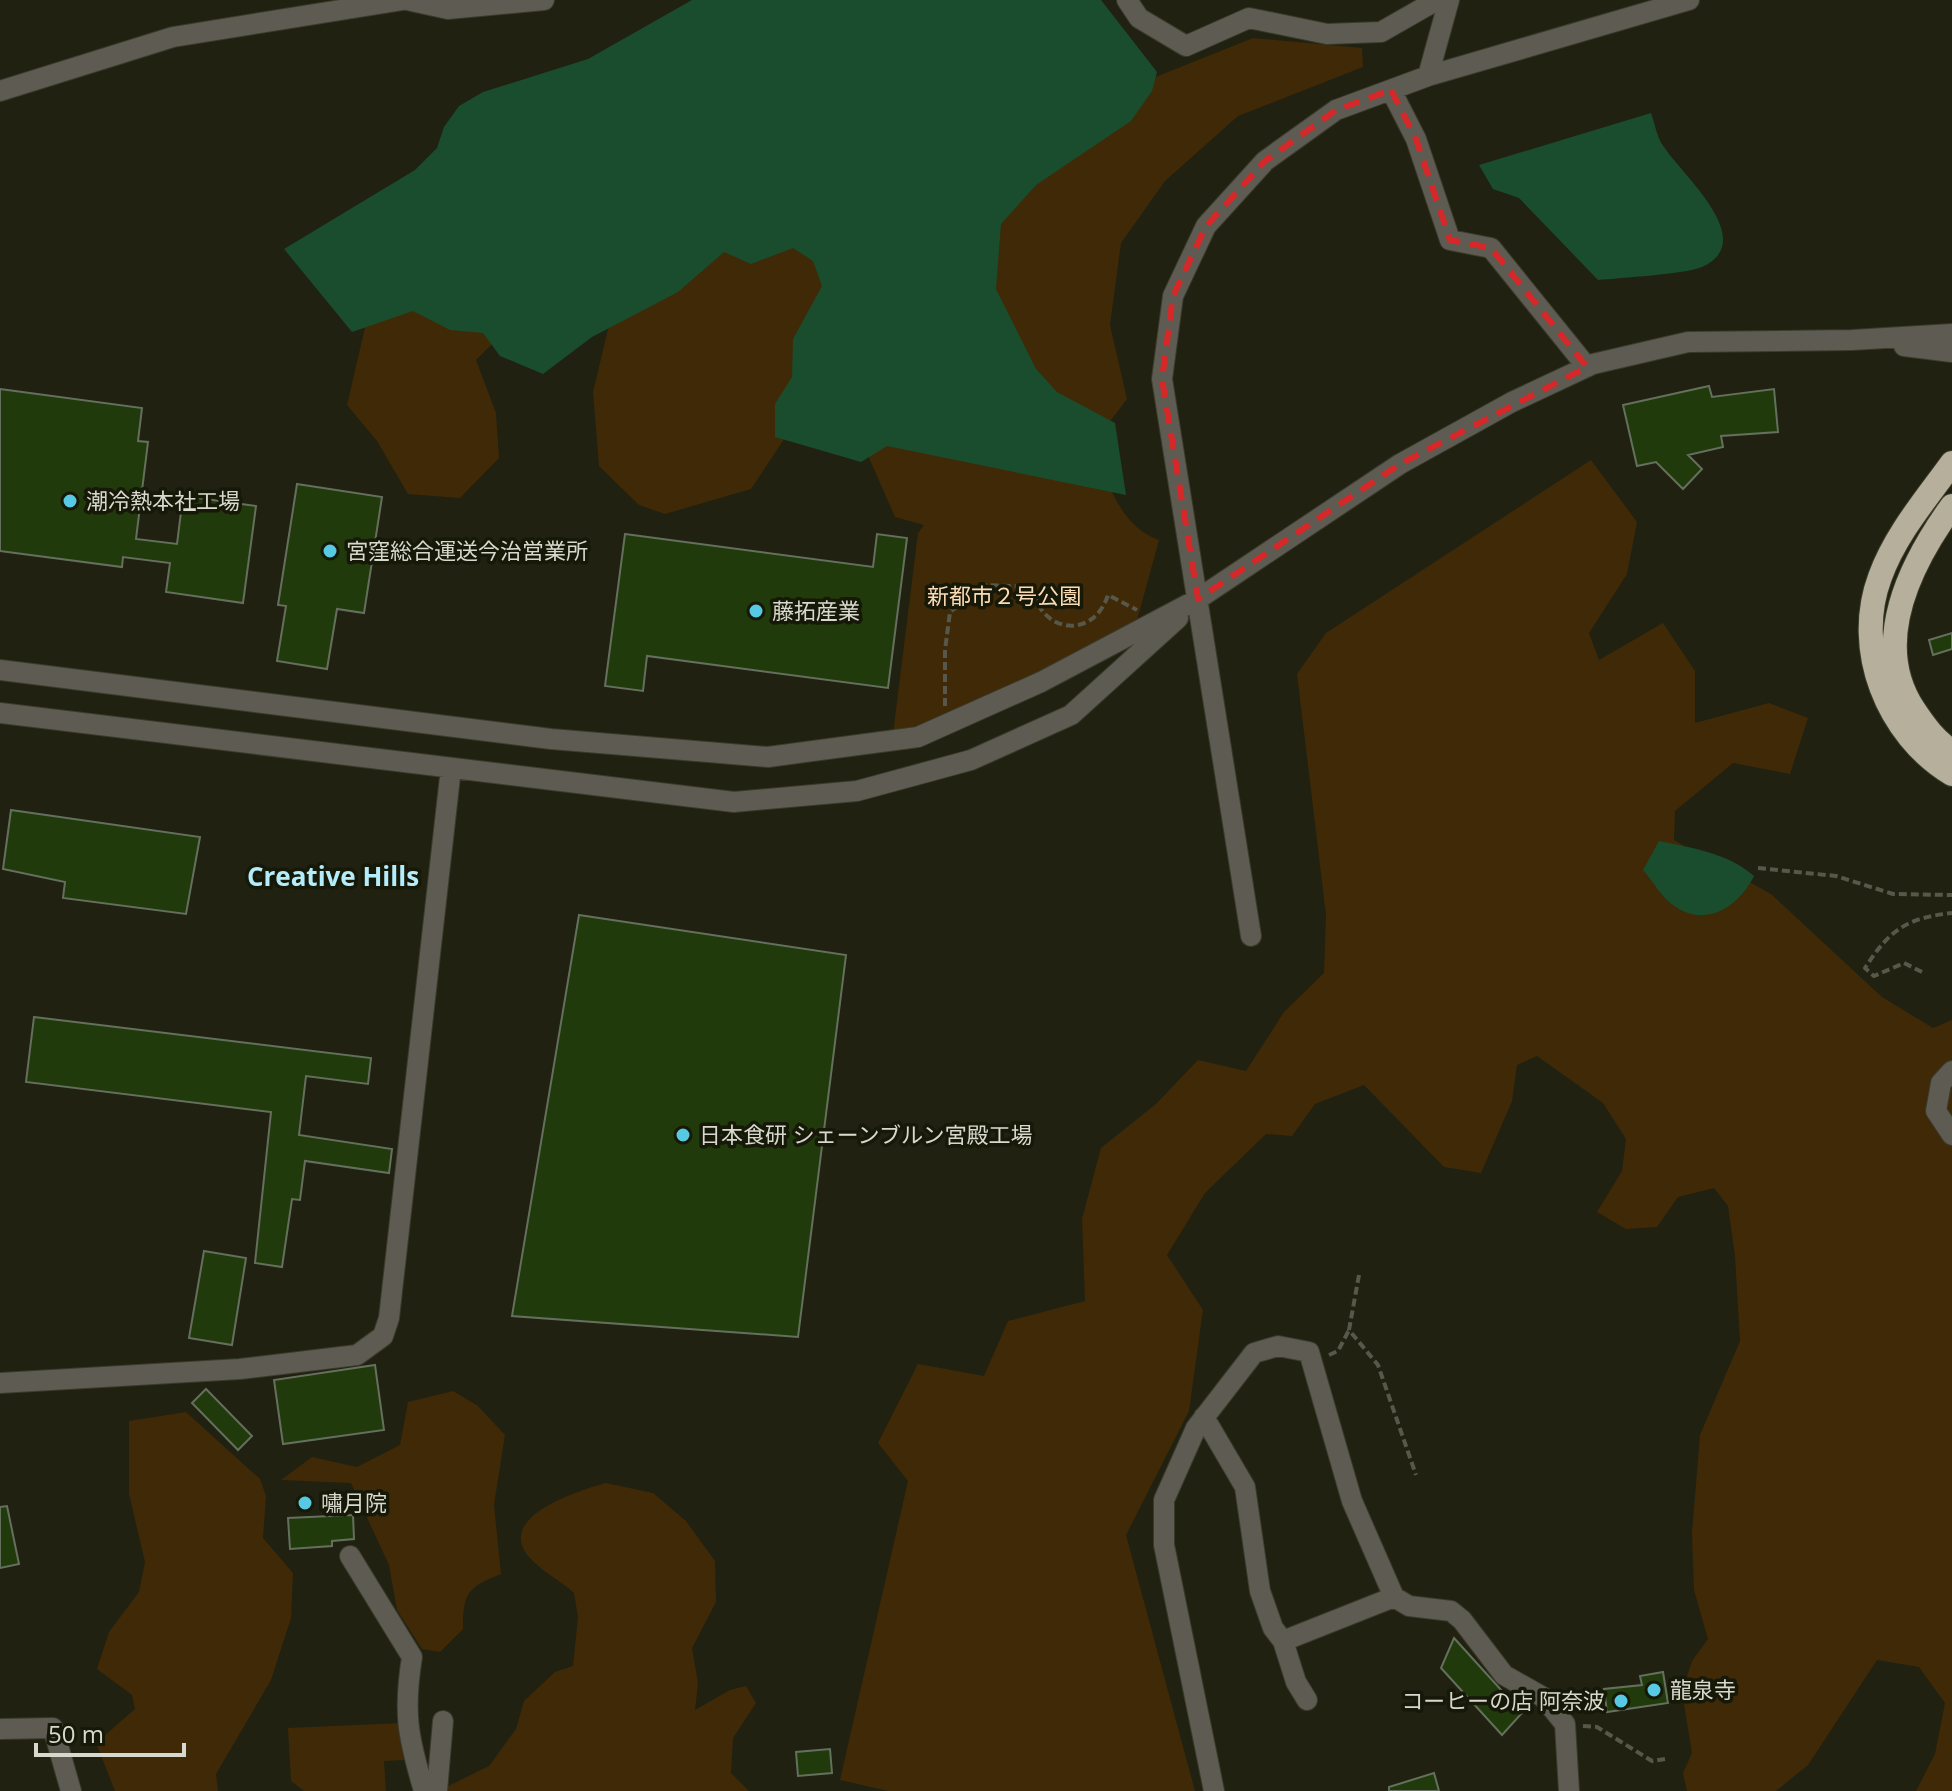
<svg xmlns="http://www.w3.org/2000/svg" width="1952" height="1791" viewBox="0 0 1952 1791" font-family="'Open Sans','Noto Sans JP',sans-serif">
<rect width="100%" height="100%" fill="#202111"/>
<!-- green -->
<path fill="#402907" d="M 1253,38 L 1362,48 L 1363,67 L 1238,116 L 1165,181 L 1121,243 L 1110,325 L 1127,399 L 1092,445 C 1108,481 1119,526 1159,540 L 1133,635 L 939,727 L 893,734 L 918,533 L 924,525 L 895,517 L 852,419 L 804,409 L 751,489 L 665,514 L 639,505 L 599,466 L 593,392 L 615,300 L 511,325 L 476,360 L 496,413 L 499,458 L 460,498 L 408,494 L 377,441 L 347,405 L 373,293 L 968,201 L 1088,104 Z
M 1591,460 L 1637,522 L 1627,574 L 1589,633 L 1599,660 L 1663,623 L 1695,671 L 1695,723 L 1769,703 L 1808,718 L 1790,774 L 1733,763 L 1675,811 L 1674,840 L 1771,894 L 1882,997 L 1933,1028 L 1952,1020 L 1952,1791 L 1916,1791 L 1935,1754 L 1945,1703 L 1919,1667 L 1877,1660 L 1808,1765 L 1776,1791 L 1687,1791 L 1683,1773 L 1692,1753 L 1682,1692 L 1692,1661 L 1708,1639 L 1694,1590 L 1692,1533 L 1700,1435 L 1740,1341 L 1735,1256 L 1728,1206 L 1714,1188 L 1678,1197 L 1657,1227 L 1626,1229 L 1597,1212 L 1622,1171 L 1626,1139 L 1603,1103 L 1537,1056 L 1517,1065 L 1512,1101 L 1481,1173 L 1444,1167 L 1364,1085 L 1315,1104 L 1292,1136 L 1266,1134 L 1205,1193 L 1167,1255 L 1203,1310 L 1189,1411 L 1126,1535 L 1195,1791 L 888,1791 L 840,1780 L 908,1481 L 878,1443 L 918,1364 L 984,1376 L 1008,1321 L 1085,1301 L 1082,1219 L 1101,1148 L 1156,1104 L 1198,1060 L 1246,1071 L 1284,1012 L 1324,973 L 1326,915 L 1297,674 L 1326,633 Z
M 453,1391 L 478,1406 L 505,1435 L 494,1505 L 501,1574 C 467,1587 463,1594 463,1629 L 440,1652 L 422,1649 L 397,1610 L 389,1565 L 351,1483 L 281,1480 L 312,1457 L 357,1467 L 400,1445 L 408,1402 Z
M 186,1412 L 260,1479 L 266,1496 L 263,1538 L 293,1573 L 291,1618 L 271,1680 L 216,1774 L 218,1791 L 115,1791 L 96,1743 L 135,1709 L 132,1695 L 97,1669 L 109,1632 L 139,1592 L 145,1562 L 129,1494 L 129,1421 Z
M 606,1483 L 653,1493 L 686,1521 L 715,1561 L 716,1602 L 692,1648 L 698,1683 L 695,1710 L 730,1690 L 746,1686 L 756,1703 L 733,1738 L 731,1773 L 749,1791 L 445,1791 L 444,1788 L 489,1766 L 516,1729 L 524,1701 L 555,1672 L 573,1666 L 578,1617 L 574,1593 C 561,1581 541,1571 529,1557 C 494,1516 581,1490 606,1483 Z
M 403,1723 L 404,1760 L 384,1761 L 386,1791 L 304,1791 L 291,1781 L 288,1728 Z"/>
<!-- water -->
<path fill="#1a4d2d" d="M 692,0 L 1101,0 L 1157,72 L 1152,91 L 1131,121 L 1036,185 L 1001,224 L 996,289 L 1036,369 L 1057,392 L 1115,423 L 1126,495 L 887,446 L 861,462 L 775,437 L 775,404 L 792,377 L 793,339 L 822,286 L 813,261 L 793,248 L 751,264 L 724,252 L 678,292 L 592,337 L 543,374 L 500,356 L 483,333 L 450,330 L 413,311 L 352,332 L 284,249 L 415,170 L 437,148 L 444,127 L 459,106 L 483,92 L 588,59 Z
M 1651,113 C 1655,124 1657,138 1664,147 C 1682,175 1760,241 1702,267 C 1686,274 1619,278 1598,280 L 1519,198 L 1493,189 L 1479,165 Z
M 1659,841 C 1692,848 1728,853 1754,876 C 1737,910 1700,931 1667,900 C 1658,891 1651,879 1643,870 Z"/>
<!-- building -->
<path fill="#213a0b" stroke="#656f5e" stroke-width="2" d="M 1709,386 L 1712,397 L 1774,389 L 1778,432 L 1721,436 L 1723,447 L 1688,455 L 1702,469 L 1683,489 L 1656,462 L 1637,466 L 1623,405 Z
M 0,389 L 142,408 L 138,441 L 148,442 L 136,539 L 177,544 L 183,496 L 256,506 L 243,603 L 166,592 L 170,563 L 123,557 L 122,567 L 0,551 Z
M 297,484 L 382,497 L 364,613 L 337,609 L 327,669 L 277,661 L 286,606 L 278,605 Z
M 625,534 L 873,567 L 877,534 L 907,538 L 888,688 L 647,656 L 643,691 L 605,686 Z
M 1952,633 L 1952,649 L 1933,655 L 1929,640 Z
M 11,810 L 200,837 L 186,914 L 63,898 L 65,882 L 3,869 Z
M 579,915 L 846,955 L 798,1337 L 512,1316 Z
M 34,1017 L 371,1058 L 368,1084 L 306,1076 L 299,1135 L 392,1149 L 389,1173 L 305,1161 L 300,1200 L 292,1199 L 282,1267 L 255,1263 L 271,1112 L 26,1082 Z
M 204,1251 L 246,1258 L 232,1345 L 189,1338 Z
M 375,1365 L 384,1430 L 283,1444 L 274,1380 Z
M 206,1389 L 252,1436 L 238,1450 L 192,1403 Z
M 7,1506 L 19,1564 L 0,1568 L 0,1507 Z
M 353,1515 L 354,1539 L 332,1541 L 332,1546 L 290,1549 L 288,1518 Z
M 1454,1638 L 1522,1713 L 1502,1735 L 1441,1668 Z
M 1663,1672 L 1668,1703 L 1607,1712 L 1604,1689 L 1642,1685 L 1640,1676 Z
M 830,1749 L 832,1773 L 798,1776 L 796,1752 Z
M 1434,1773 L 1439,1791 L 1389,1791 L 1389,1787 Z"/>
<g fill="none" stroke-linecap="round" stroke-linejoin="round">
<!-- minor casing -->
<g stroke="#3a3b2b" stroke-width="22">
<path id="minor" d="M 407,0 L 448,9 L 544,0
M 1127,0 L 1139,18 L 1186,46 L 1249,18 L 1327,34 L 1381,32 L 1437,0
M 1428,76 L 1449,0
M 1391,90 L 1416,139 L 1450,240 L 1491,248 L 1587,367
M 0,91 L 173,37 L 403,0
M 1904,346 L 1952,352
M 0,670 L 551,739 L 768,757 L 918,737 L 1041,682 L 1198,599 L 1400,464 L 1512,402 L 1593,364 L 1688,342 L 1852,340 L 1952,334
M 0,713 L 734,802 L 857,791 L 971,760 L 1071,715 L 1178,618
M 1251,936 L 1162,379 L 1173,296 L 1206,226 L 1265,161 L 1336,110 L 1428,76 L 1689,0
M 1952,1071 L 1941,1083 L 1936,1111 L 1952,1135
M 0,1383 L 240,1369 L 357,1355 L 383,1336 L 389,1318 L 451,768
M 1204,1417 L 1245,1487 L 1260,1591 L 1273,1628 L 1283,1641 L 1296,1682 L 1307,1700
M 350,1556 L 412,1657 C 403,1713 408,1737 424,1791
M 1283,1641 L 1394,1597
M 0,1729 L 53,1728 L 71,1791
M 437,1791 L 443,1721
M 1214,1791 L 1164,1545 L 1164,1500 L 1196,1428 L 1254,1353 L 1278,1346 L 1309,1352 L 1352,1501 L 1394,1597 L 1409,1606 L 1451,1611 L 1462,1620 L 1504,1675 L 1543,1697 L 1565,1724 L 1569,1791"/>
</g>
<!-- highway casing -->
<g stroke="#3a3b2b" stroke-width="26">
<path id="highway" d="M 1952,463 C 1926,499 1895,535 1880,577 C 1853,649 1887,735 1952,774
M 1952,506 C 1910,564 1870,644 1914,710 C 1924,725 1936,742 1952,751"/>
</g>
<!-- path -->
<path stroke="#57584a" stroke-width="4" stroke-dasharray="8 4" stroke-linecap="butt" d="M 945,706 L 945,650 L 950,612 L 986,585 L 1032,587 C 1040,633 1093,641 1108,595 L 1137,610
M 1758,868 L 1836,876 L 1893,894 L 1952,895
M 1922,972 L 1904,963 L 1874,976 L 1865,968 C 1890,929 1907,918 1952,913
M 1359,1275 L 1349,1330 L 1378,1365 L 1416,1475
M 1329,1355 L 1338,1351 L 1349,1330
M 1583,1726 L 1597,1727 L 1652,1761 L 1665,1759"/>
<!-- minor -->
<use href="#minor" stroke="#5e5b53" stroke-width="20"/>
<!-- highway -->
<use href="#highway" stroke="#b5af9b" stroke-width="24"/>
</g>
<!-- marked area -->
<path fill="none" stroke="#d62828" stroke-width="6" stroke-dasharray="16 10" stroke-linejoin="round" d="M 1391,90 L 1416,139 L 1450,240 L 1491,248 L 1587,367 L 1400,464 L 1198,599 L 1162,379 L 1173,296 L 1206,226 L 1265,161 L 1336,110 Z"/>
<!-- markers -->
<g fill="#57c9e2" stroke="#161808" stroke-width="3">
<circle cx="70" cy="501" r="8"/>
<circle cx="330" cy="551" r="8"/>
<circle cx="756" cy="611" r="8"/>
<circle cx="683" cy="1135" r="8"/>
<circle cx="305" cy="1503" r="8"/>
<circle cx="1654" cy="1690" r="8"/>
<circle cx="1621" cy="1701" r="8"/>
</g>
<g text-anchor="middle" stroke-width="7" stroke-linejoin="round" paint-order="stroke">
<!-- poi labels -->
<g font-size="22" fill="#d8d9ce" stroke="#161808" text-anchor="start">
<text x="86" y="509">潮冷熱本社工場</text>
<text x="346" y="559">宮窪総合運送今治営業所</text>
<text x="772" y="619">藤拓産業</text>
<text x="699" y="1143">日本食研 シェーンブルン宮殿工場</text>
<text x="321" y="1511">嘯月院</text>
<text x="1670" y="1698">龍泉寺</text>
<text x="1605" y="1709" text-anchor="end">コーヒーの店 阿奈波</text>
</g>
<!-- park labels -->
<g font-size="22" fill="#fcdbb4" stroke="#161808">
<text x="1004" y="604">新都市２号公園</text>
</g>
<!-- quarter labels -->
<g font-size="26" font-weight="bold" fill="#b4ecfa" stroke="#161808">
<text x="333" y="886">Creative Hills</text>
</g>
</g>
<!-- scale -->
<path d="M36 1743v12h148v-12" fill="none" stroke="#d8d9ce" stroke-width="4"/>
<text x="48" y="1743" font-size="24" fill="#d8d9ce" stroke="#161808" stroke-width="6" paint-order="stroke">50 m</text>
</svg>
